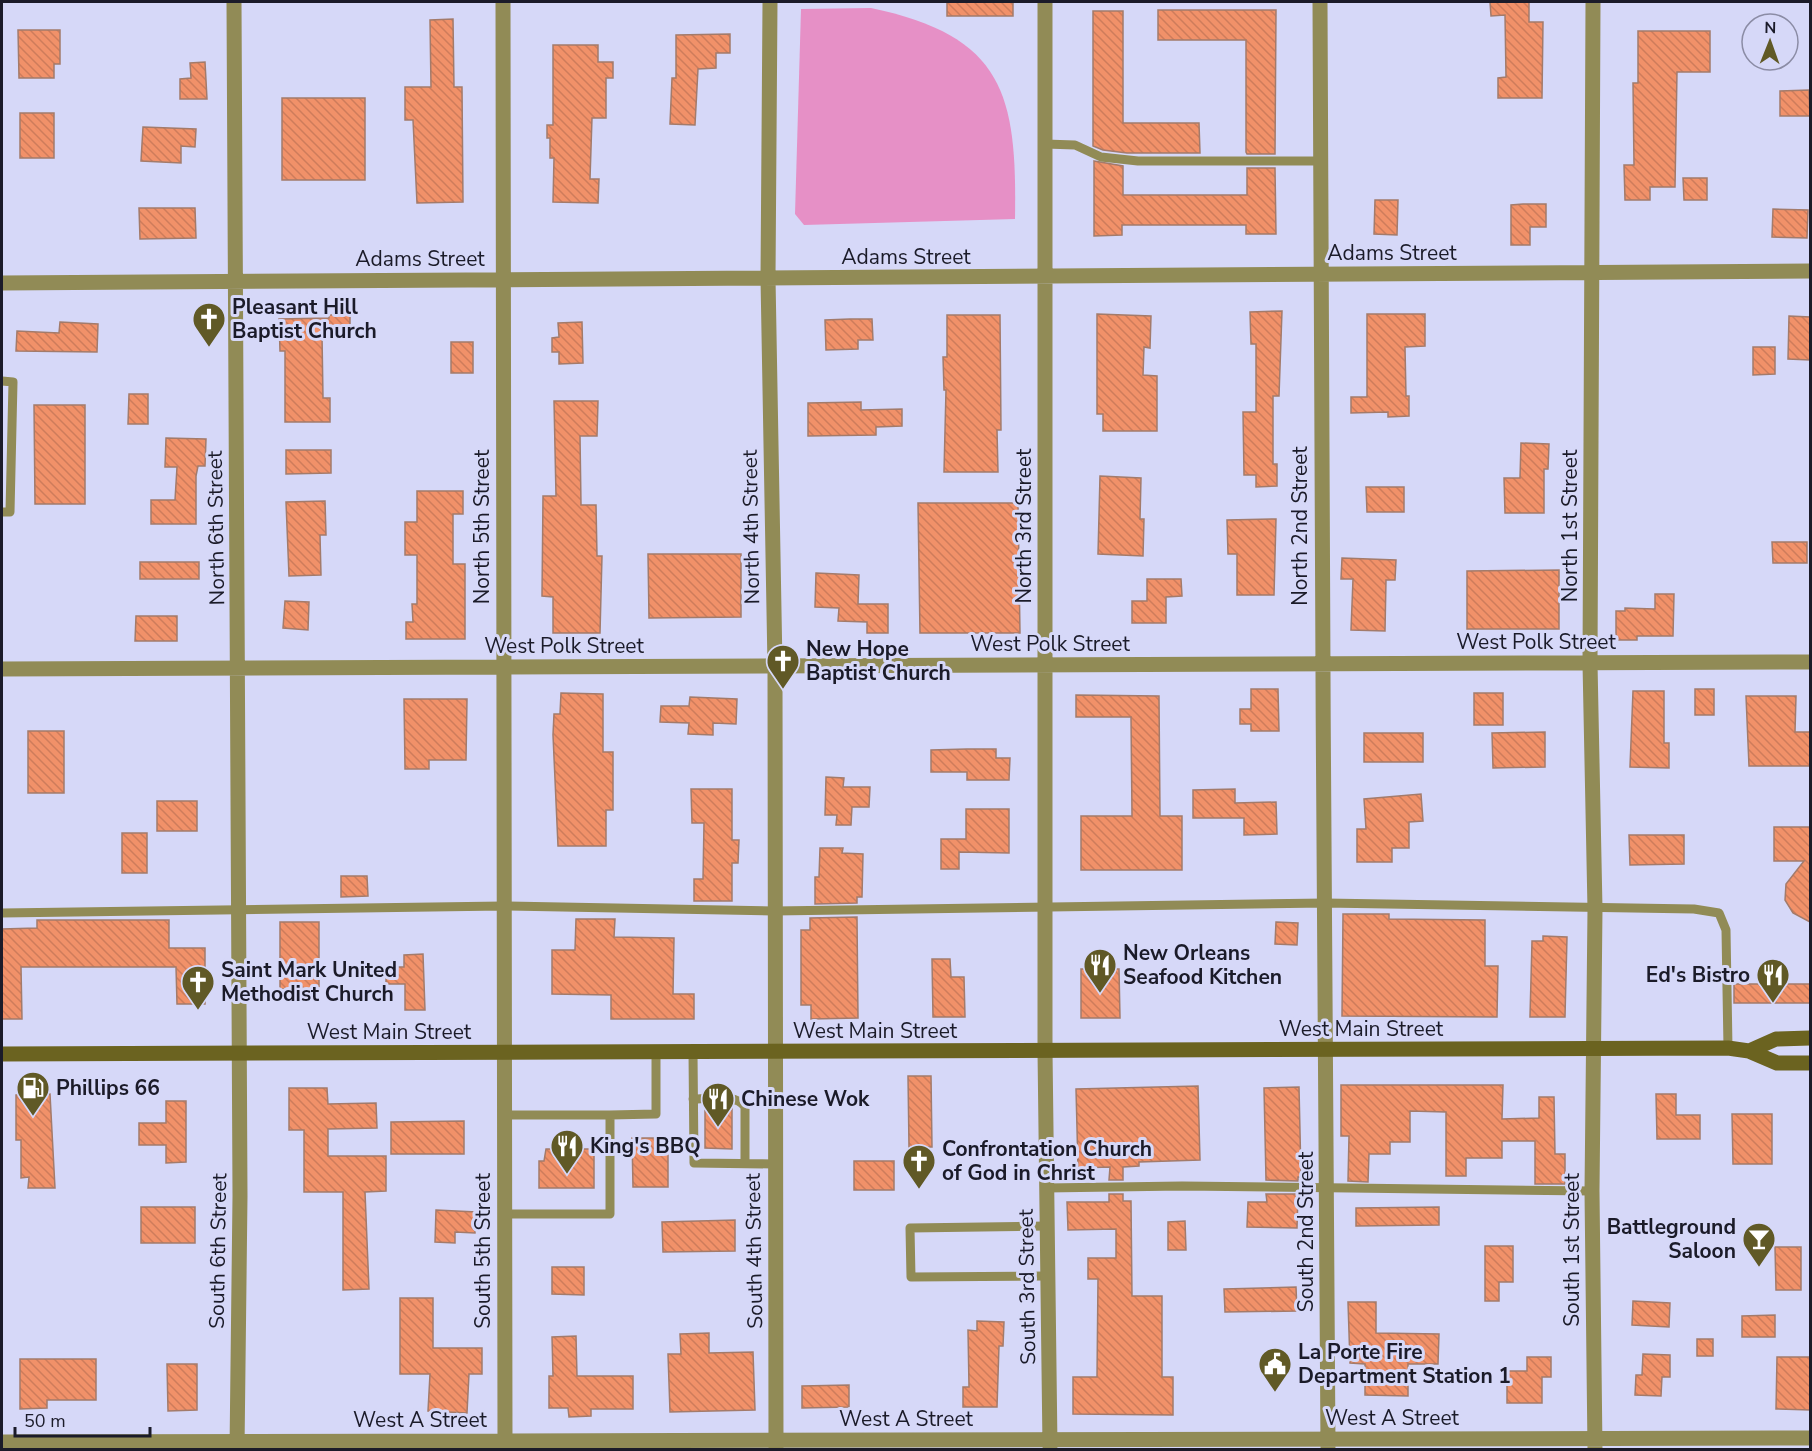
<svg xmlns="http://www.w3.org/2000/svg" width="1812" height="1451" viewBox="0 0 1812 1451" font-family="'Nunito Sans',sans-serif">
<defs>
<pattern id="building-back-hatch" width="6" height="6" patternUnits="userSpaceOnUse" patternTransform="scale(1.5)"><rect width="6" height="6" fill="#f19169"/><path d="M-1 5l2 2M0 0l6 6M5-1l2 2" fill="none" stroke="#ce7c5b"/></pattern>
</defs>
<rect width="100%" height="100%" fill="#d6d8f8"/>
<!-- green -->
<path fill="#e690c6" d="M 871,8 C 1004,36 1017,94 1015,219 L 804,225 L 795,214 L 801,9 Z"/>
<!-- building -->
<path fill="url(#building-back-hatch)" stroke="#a37b6b" stroke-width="1.5" d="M 947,2 L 1013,2 L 1013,16 L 947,16 Z
M 1490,2 L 1529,2 L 1529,22 L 1543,22 L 1542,98 L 1498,98 L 1498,78 L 1506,77 L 1505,15 L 1491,16 Z
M 1158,10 L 1276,10 L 1275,154 L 1247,154 L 1246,152 L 1246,40 L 1158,40 Z
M 1093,11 L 1123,11 L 1123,123 L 1199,123 L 1200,153 L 1127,153 L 1103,150 L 1093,146 Z
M 453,19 L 454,87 L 462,87 L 463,202 L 417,203 L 413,120 L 405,120 L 405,87 L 431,87 L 430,20 Z
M 18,30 L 60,30 L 60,64 L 54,64 L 54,78 L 19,78 Z
M 1638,31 L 1710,31 L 1710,72 L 1677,72 L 1675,187 L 1650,187 L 1650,200 L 1625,200 L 1624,165 L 1634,165 L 1633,83 L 1638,83 Z
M 730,34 L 730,53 L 716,53 L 716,68 L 698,69 L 695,125 L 670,124 L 672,78 L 676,78 L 676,35 Z
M 553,45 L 598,45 L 598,62 L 613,62 L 613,78 L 606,78 L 606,118 L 592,118 L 590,179 L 599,179 L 598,203 L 553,202 L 554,158 L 550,158 L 550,138 L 547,138 L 547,125 L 553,125 Z
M 205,62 L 207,99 L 180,99 L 180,79 L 191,78 L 190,63 Z
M 1809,90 L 1810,116 L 1780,116 L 1780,91 Z
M 282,98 L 365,98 L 365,180 L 282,180 Z
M 20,113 L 54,113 L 54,158 L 20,158 Z
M 143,127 L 196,129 L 195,147 L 181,146 L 181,163 L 141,161 Z
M 1094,161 L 1123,166 L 1123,195 L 1247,195 L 1247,168 L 1275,168 L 1276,234 L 1246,234 L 1246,225 L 1122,225 L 1122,235 L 1094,236 Z
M 1683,178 L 1707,178 L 1707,200 L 1684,200 Z
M 1375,200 L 1398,200 L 1397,235 L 1374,234 Z
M 1523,204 L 1546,204 L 1546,227 L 1530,227 L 1530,245 L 1511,245 L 1511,205 Z
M 139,208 L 195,208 L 196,238 L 140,239 Z
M 1773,209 L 1808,210 L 1807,238 L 1772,237 Z
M 1282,311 L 1279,396 L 1273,396 L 1273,464 L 1277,464 L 1277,486 L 1256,487 L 1256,475 L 1244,475 L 1243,412 L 1256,412 L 1256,344 L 1251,344 L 1250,312 Z
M 1097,314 L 1151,316 L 1150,348 L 1144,347 L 1143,375 L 1157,376 L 1157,431 L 1103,431 L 1103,414 L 1097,414 Z
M 1367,314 L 1425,314 L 1425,346 L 1405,347 L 1406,396 L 1409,396 L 1409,416 L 1388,417 L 1388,412 L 1351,413 L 1351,397 L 1367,397 Z
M 329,315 L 350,315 L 350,335 L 322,335 L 323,398 L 330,398 L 330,422 L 285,422 L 285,351 L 280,351 L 279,319 L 329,318 Z
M 947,315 L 1000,315 L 1001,430 L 997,430 L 998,472 L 944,472 L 946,390 L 944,390 L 943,357 L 947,357 Z
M 1789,316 L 1810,317 L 1810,360 L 1788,359 Z
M 850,319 L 872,319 L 873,340 L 858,340 L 858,349 L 826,350 L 825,320 Z
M 60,322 L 98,324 L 97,352 L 16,351 L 17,331 L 59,333 Z
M 582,322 L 583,363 L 559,364 L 559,352 L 552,352 L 552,338 L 559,337 L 558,323 Z
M 451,342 L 473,342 L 473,373 L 451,373 Z
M 1753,347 L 1775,347 L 1775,374 L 1753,375 Z
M 129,394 L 148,394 L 148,424 L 128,424 Z
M 554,401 L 598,401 L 597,436 L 580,436 L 581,505 L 596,505 L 597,556 L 602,556 L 600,633 L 553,633 L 553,597 L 542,596 L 543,496 L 556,496 Z
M 861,402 L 861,410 L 902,409 L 902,426 L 876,427 L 876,435 L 808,436 L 808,403 Z
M 34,405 L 85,405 L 85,504 L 35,504 Z
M 166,438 L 206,439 L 205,466 L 198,466 L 196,476 L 196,524 L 151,524 L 151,500 L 175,500 L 177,467 L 165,467 Z
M 1521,443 L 1549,444 L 1548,469 L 1544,469 L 1544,513 L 1505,513 L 1504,478 L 1520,478 Z
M 286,450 L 331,450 L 331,473 L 286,474 Z
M 1100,476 L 1141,478 L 1140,519 L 1144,519 L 1143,556 L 1098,554 Z
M 1366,487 L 1404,487 L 1404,512 L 1367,512 Z
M 417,491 L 463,491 L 463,514 L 453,514 L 453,564 L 465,564 L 465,639 L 406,639 L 406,622 L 413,622 L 412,604 L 417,604 L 417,555 L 405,555 L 405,522 L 417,522 Z
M 325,501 L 326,535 L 320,535 L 321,575 L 289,576 L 286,502 Z
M 918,503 L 1018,503 L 1020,633 L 920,633 Z
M 1276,519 L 1274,595 L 1237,595 L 1237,554 L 1228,554 L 1227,520 Z
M 1772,542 L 1807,542 L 1807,563 L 1773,563 Z
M 648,554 L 741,554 L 741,617 L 649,618 Z
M 1342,558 L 1396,560 L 1395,580 L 1386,580 L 1385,631 L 1351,630 L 1353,579 L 1341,579 Z
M 140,562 L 199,562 L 199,579 L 140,579 Z
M 1559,570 L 1559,629 L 1467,629 L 1467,571 Z
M 816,573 L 859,575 L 858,604 L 888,604 L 888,633 L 867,633 L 867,622 L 838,621 L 839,608 L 815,607 Z
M 1147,579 L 1181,579 L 1182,596 L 1166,597 L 1166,623 L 1132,623 L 1132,601 L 1147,601 Z
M 1655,594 L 1674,594 L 1673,636 L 1637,636 L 1637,640 L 1616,640 L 1616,611 L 1625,611 L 1625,608 L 1655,609 Z
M 285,601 L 309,602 L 308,630 L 283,628 Z
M 136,616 L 177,616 L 177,641 L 135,641 Z
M 1251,689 L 1278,689 L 1279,731 L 1251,731 L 1251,724 L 1240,724 L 1240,709 L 1251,709 Z
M 1695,689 L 1714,689 L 1714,715 L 1695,715 Z
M 1633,691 L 1664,691 L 1664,743 L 1669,743 L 1669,768 L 1630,767 Z
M 561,693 L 603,694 L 603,752 L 613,752 L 613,810 L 606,810 L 606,846 L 558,846 L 553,735 L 554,714 L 560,714 Z
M 1474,693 L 1503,693 L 1503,725 L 1474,725 Z
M 1076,695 L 1159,696 L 1160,816 L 1182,816 L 1182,870 L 1081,870 L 1081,816 L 1132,816 L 1131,717 L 1076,717 Z
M 1746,696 L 1796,696 L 1795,732 L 1810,732 L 1810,766 L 1749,766 Z
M 690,697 L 737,699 L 736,724 L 713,723 L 713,735 L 688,734 L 689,723 L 660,722 L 661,706 L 689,706 Z
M 404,699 L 467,699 L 466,760 L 429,760 L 429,769 L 405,769 Z
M 28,731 L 64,731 L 64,793 L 28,793 Z
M 1545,732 L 1545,767 L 1493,768 L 1492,733 Z
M 1364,733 L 1423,733 L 1423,762 L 1364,762 Z
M 967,749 L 996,749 L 996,758 L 1010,758 L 1009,780 L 967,780 L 967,772 L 931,772 L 931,750 Z
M 826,777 L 844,778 L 843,787 L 870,787 L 869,807 L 852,807 L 851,825 L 836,825 L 837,815 L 825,815 Z
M 691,789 L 732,789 L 732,840 L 739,840 L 738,863 L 732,863 L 732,901 L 694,901 L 694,879 L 703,879 L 704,823 L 692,823 Z
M 1235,789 L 1235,803 L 1276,802 L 1277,834 L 1244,835 L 1244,818 L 1193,818 L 1193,790 Z
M 1421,794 L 1423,821 L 1409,822 L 1409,848 L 1392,848 L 1392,862 L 1357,862 L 1357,829 L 1366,829 L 1364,799 Z
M 157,801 L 197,801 L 197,831 L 157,831 Z
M 966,809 L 1009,809 L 1009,853 L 959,852 L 959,869 L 941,869 L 941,839 L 966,839 Z
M 1774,827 L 1810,827 L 1810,922 L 1793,913 L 1785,900 L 1786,884 L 1804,861 L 1774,861 Z
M 122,833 L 147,833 L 147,873 L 122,873 Z
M 1629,835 L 1684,835 L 1684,864 L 1630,865 Z
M 820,848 L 843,848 L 842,853 L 863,854 L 862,897 L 857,897 L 857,903 L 815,904 L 815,877 L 819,877 Z
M 341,876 L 367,876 L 368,896 L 341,897 Z
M 1343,914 L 1389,914 L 1389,919 L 1485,920 L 1485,966 L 1498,966 L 1497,1017 L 1342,1016 Z
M 857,917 L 858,1018 L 811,1019 L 811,1005 L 801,1005 L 801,930 L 810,930 L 810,918 Z
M 576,919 L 615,919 L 614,937 L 674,938 L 673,994 L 694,994 L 694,1019 L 611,1019 L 611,995 L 552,994 L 552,950 L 575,950 Z
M 37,920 L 169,920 L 169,948 L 205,948 L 205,1004 L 177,1004 L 176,967 L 21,967 L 22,1019 L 2,1019 L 2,929 L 37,928 Z
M 280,922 L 319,922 L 319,989 L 280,989 Z
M 1276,922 L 1298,923 L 1297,945 L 1275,944 Z
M 1543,936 L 1567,937 L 1565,1017 L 1530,1017 L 1532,941 L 1543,941 Z
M 423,954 L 425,1010 L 405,1010 L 405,984 L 386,984 L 386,967 L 404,967 L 404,955 Z
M 932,959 L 950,959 L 951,977 L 964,977 L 965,1017 L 933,1017 Z
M 1081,969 L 1119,969 L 1120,1018 L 1081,1018 Z
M 1734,984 L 1810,984 L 1810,1003 L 1734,1003 Z
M 908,1076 L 931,1076 L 932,1147 L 909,1147 Z
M 1341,1085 L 1503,1085 L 1502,1119 L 1539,1118 L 1539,1097 L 1554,1097 L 1555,1154 L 1565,1154 L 1565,1184 L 1535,1184 L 1535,1141 L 1502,1141 L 1502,1158 L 1466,1158 L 1466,1176 L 1446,1176 L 1446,1112 L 1410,1111 L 1410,1142 L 1390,1142 L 1390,1154 L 1369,1154 L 1368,1182 L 1348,1181 L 1349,1136 L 1341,1136 Z
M 1198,1086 L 1200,1160 L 1139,1162 L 1139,1166 L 1123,1167 L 1123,1180 L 1109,1180 L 1110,1167 L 1078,1168 L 1076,1089 Z
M 1299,1087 L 1301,1177 L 1298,1177 L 1298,1181 L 1266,1180 L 1264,1088 Z
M 289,1088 L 327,1088 L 328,1104 L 376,1103 L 377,1128 L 328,1129 L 328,1156 L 386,1156 L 386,1191 L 365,1192 L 369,1289 L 343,1290 L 343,1192 L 304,1192 L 304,1130 L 289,1130 Z
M 50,1094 L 55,1188 L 28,1188 L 29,1177 L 21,1178 L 21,1140 L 16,1140 L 16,1095 Z
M 1656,1094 L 1676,1094 L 1676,1115 L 1700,1115 L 1700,1139 L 1657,1139 Z
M 166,1101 L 186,1101 L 186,1162 L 166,1163 L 166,1145 L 139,1145 L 139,1123 L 166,1123 Z
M 705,1107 L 732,1108 L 732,1149 L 705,1148 Z
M 1732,1114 L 1772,1114 L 1772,1164 L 1733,1164 Z
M 464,1121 L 464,1154 L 391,1154 L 391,1122 Z
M 632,1138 L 668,1138 L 668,1187 L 633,1187 Z
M 546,1149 L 594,1149 L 594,1188 L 539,1188 L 539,1161 L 544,1161 Z
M 854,1161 L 894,1161 L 894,1190 L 854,1190 Z
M 1109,1194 L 1123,1194 L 1123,1201 L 1131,1201 L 1132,1296 L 1162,1296 L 1162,1377 L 1173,1377 L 1173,1415 L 1073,1414 L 1073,1377 L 1097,1377 L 1098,1279 L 1088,1279 L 1088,1258 L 1116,1258 L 1116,1229 L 1068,1230 L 1067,1202 L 1109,1202 Z
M 1266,1194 L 1298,1194 L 1297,1228 L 1247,1227 L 1248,1202 L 1267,1202 Z
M 141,1207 L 195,1207 L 195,1243 L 141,1243 Z
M 1439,1207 L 1439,1225 L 1356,1226 L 1356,1208 Z
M 436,1210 L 476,1212 L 475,1233 L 455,1232 L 455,1243 L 435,1242 Z
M 735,1220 L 735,1251 L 663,1252 L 662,1222 Z
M 1185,1221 L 1186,1250 L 1168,1250 L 1168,1222 Z
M 1485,1246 L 1513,1246 L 1513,1282 L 1499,1282 L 1499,1301 L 1485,1301 Z
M 1775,1247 L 1801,1247 L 1801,1290 L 1776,1290 Z
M 552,1267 L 584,1267 L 584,1295 L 552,1294 Z
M 1296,1287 L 1297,1311 L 1225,1312 L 1224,1289 Z
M 400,1298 L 433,1298 L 433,1348 L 482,1348 L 482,1374 L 469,1374 L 467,1413 L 428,1411 L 430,1374 L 400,1374 Z
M 1633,1301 L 1670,1303 L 1669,1327 L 1632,1325 Z
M 1348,1302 L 1376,1302 L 1376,1333 L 1439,1334 L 1438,1364 L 1408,1364 L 1408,1396 L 1365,1395 L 1365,1364 L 1350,1363 Z
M 1775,1315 L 1775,1337 L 1742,1337 L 1742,1316 Z
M 977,1321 L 1004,1322 L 1003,1346 L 999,1346 L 997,1407 L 963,1407 L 963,1387 L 969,1387 L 968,1330 L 977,1331 Z
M 709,1333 L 709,1353 L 753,1352 L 755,1410 L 670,1412 L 668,1354 L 681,1354 L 680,1334 Z
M 576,1336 L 577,1376 L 633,1376 L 633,1409 L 591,1409 L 591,1416 L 569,1417 L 568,1408 L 549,1408 L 549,1376 L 553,1376 L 552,1337 Z
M 1697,1339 L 1713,1339 L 1713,1356 L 1697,1356 Z
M 1643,1354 L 1670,1355 L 1670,1377 L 1662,1377 L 1661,1396 L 1635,1395 L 1636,1375 L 1642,1375 Z
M 1527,1357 L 1551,1357 L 1551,1377 L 1542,1377 L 1542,1403 L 1507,1403 L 1507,1371 L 1527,1371 Z
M 1777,1357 L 1810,1357 L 1810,1410 L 1776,1409 Z
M 20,1359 L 96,1359 L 96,1400 L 47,1400 L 47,1408 L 20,1409 Z
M 167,1364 L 197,1364 L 197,1410 L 168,1411 Z
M 849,1385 L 849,1407 L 802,1408 L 802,1386 Z"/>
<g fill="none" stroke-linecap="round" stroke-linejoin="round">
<!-- service -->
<path stroke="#918b56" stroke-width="9" d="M 1045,144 L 1075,145 L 1101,157 L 1138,161 L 1320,161
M 2,381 L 13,382 L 10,512 L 2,512
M 2,913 L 503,906 L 774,911 L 1325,903 L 1694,909 L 1719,913 L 1726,930 L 1728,1048
M 693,1052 L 694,1163 L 774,1164
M 693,1099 C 708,1099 737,1093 745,1107 L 745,1163
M 503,1115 L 610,1115
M 1046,1188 L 1182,1186 L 1592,1191
M 503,1214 L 610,1214 L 610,1115 L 656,1114 L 656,1052
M 1047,1226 L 910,1228 L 911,1277 L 1048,1276"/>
<!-- minor -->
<path stroke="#918b56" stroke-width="15" d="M 234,2 L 240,1196 L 237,1450
M 503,2 L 505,1450
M 770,2 L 768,278 L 775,666 L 776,1450
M 1045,2 L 1045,1051 L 1050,1447
M 1320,2 C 1319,484 1327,965 1328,1447
M 1593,2 L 1590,663 L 1595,909 L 1592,1191 L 1595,1450
M 2,283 L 1810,271
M 2,669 L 1810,662
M 2,1442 L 1810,1438"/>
<!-- secondary -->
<path stroke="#6b6320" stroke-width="15" d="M 1749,1051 L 1776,1039 L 1810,1038
M 2,1054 L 1728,1048 L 1749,1051 L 1777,1063 L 1810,1063"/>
</g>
<!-- icons -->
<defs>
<g id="church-pin" transform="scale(1.725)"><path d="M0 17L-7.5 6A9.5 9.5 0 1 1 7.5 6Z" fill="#605926" stroke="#d6d8f8"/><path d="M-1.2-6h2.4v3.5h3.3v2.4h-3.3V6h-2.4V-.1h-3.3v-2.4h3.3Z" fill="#fff"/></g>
<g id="restaurant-pin" transform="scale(1.725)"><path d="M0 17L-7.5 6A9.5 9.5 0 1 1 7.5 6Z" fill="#605926" stroke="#d6d8f8"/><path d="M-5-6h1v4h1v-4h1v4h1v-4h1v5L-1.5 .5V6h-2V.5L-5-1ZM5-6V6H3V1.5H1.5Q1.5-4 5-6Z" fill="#fff"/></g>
<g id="fuel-pin" transform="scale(1.725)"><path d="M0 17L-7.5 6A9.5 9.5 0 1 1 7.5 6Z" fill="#605926" stroke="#d6d8f8"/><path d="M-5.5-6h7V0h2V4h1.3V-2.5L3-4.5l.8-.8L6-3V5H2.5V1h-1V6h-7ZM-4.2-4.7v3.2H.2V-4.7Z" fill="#fff"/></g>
<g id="bar-pin" transform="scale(1.725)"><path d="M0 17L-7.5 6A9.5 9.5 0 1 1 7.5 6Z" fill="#605926" stroke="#d6d8f8"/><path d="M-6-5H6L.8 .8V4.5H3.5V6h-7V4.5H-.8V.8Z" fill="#fff"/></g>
<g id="civic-pin" transform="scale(1.725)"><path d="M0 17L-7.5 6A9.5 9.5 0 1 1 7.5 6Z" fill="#605926" stroke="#d6d8f8"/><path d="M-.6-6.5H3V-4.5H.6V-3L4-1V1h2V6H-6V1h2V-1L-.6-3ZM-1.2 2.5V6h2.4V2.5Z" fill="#fff"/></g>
</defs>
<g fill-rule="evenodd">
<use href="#church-pin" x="209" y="319"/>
<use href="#church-pin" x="783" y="661"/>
<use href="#restaurant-pin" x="1100" y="965"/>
<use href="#restaurant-pin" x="1773" y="975"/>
<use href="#church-pin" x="198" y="982"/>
<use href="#fuel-pin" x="33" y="1088"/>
<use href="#restaurant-pin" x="718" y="1099"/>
<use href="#restaurant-pin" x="567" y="1146"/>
<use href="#church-pin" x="919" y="1161"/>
<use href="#bar-pin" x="1759" y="1239"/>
<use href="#civic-pin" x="1275" y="1364"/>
</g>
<g text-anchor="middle" stroke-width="6" stroke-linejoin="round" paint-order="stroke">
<!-- street labels -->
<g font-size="21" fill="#1b1b29" stroke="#d6d8f8">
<text x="1392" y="260">Adams Street</text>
<text x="906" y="264">Adams Street</text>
<text x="420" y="266">Adams Street</text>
<text transform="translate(1024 526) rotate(-90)" y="7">North 3rd Street</text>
<text transform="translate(1300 526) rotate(-90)" y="7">North 2nd Street</text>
<text transform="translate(1570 526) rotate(-90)" y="7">North 1st Street</text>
<text transform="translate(482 527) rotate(-90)" y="7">North 5th Street</text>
<text transform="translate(751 527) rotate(-91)" y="7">North 4th Street</text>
<text transform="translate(216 528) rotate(-91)" y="7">North 6th Street</text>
<text x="1536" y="649">West Polk Street</text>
<text x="1050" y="651">West Polk Street</text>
<text x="564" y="653">West Polk Street</text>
<text x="1361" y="1036">West Main Street</text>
<text x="875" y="1038">West Main Street</text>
<text x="389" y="1039">West Main Street</text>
<text transform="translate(1306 1232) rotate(-90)" y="7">South 2nd Street</text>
<text transform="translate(1572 1250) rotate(-90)" y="7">South 1st Street</text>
<text transform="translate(218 1251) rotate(-89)" y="7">South 6th Street</text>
<text transform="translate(483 1251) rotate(-90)" y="7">South 5th Street</text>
<text transform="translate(754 1251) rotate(-91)" y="7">South 4th Street</text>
<text transform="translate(1027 1287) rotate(-91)" y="7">South 3rd Street</text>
<text x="1392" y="1425">West A Street</text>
<text x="906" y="1426">West A Street</text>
<text x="420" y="1427">West A Street</text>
</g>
<!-- poi labels -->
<g font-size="21" font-weight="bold" fill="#1b1b29" stroke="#d6d8f8" text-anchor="start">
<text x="232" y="314">Pleasant Hill<tspan x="232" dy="24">Baptist Church</tspan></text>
<text x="806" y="656">New Hope<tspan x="806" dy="24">Baptist Church</tspan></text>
<text x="1123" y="960">New Orleans<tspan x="1123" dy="24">Seafood Kitchen</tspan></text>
<text x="221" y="977">Saint Mark United<tspan x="221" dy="24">Methodist Church</tspan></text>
<text x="1750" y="982" text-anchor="end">Ed's Bistro</text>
<text x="56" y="1095">Phillips 66</text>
<text x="741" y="1106">Chinese Wok</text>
<text x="590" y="1153">King's BBQ</text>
<text x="942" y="1156">Confrontation Church<tspan x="942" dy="24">of God in Christ</tspan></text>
<text x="1736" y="1234" text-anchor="end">Battleground<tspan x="1736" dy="24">Saloon</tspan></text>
<text x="1298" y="1359">La Porte Fire<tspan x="1298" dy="24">Department Station 1</tspan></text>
</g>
</g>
<!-- border -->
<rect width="1812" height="1451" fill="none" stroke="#1b1b29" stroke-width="6"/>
<!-- north arrow -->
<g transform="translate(1770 42) rotate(1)"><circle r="28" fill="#d6d8f8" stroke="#8b8ca5" stroke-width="1.5"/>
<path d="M0-4.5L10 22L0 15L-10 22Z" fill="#605926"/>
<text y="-9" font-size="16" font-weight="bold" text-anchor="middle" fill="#1b1b29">N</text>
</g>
<!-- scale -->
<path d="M15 1427v9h135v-9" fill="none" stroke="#1b1b29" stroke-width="3"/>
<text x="24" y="1427" font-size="18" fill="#1b1b29" stroke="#d6d8f8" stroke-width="4.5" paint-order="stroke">50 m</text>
</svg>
